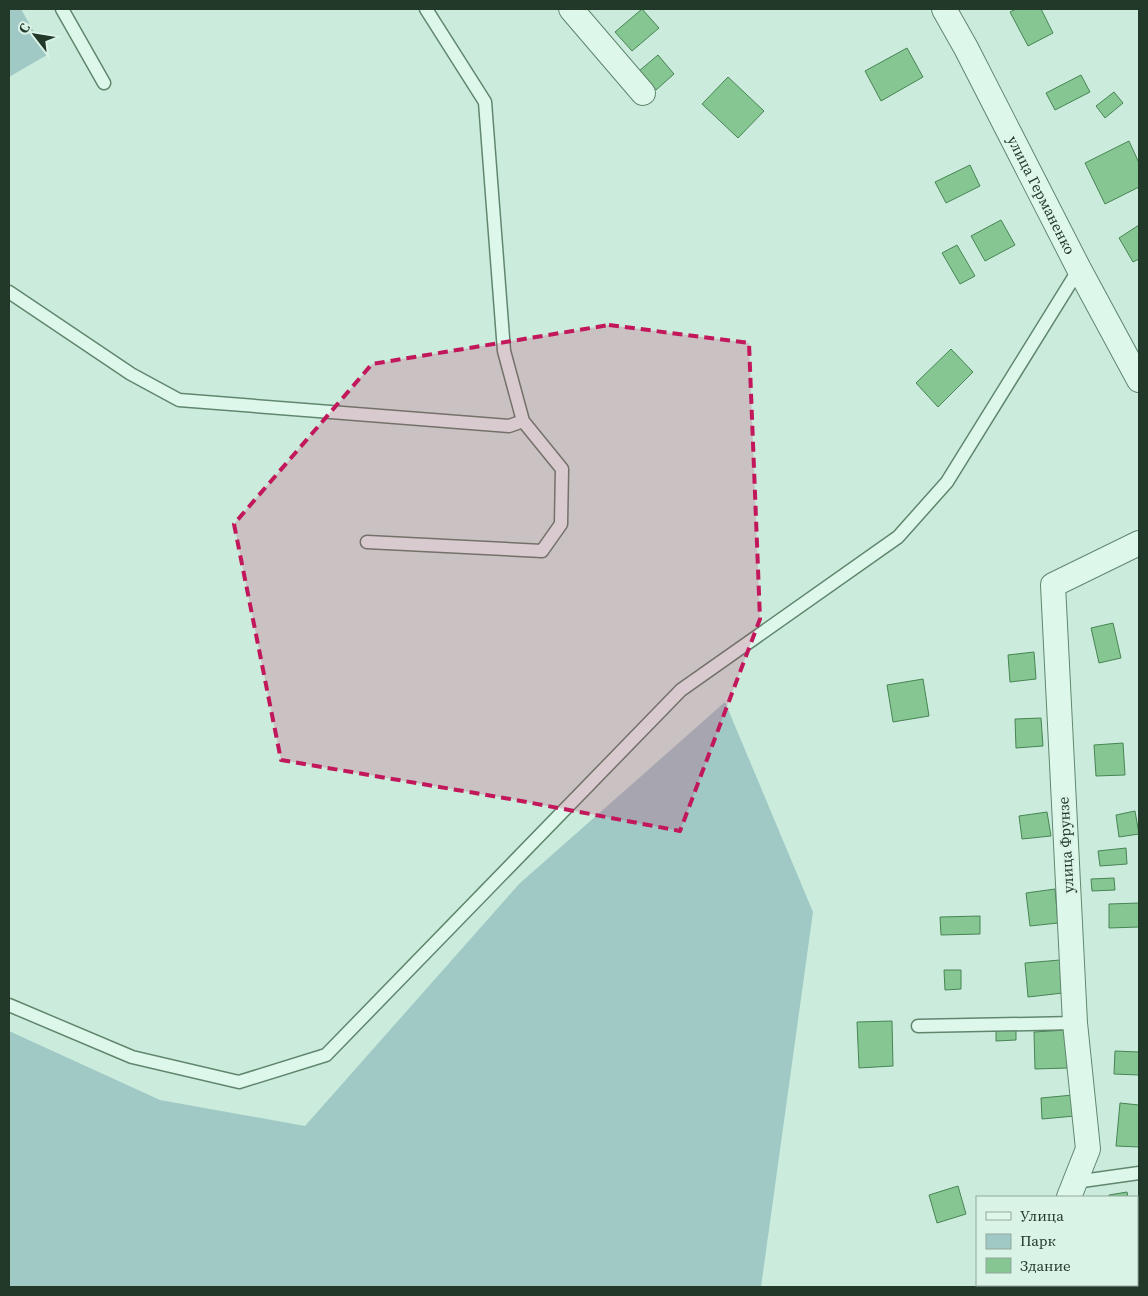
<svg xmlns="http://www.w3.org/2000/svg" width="1148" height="1296" viewBox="0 0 1148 1296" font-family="'Source Serif 4',serif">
<rect width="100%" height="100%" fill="#cbecdc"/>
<!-- green -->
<path fill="#a0c9c6" d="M 9,9 L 21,9 L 47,55 L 9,77 Z
M 725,702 L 813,912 L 761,1287 L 9,1287 L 9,1031 L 160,1100 L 305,1126 L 519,884 Z"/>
<!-- building -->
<path fill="#85c693" stroke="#488454" d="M 642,9 L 659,28 L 632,51 L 615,32 Z
M 1016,9 L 1041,9 L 1053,33 L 1028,46 L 1010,12 Z
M 907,48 L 923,77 L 881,101 L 865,71 Z
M 658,55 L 674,74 L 656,90 L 639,71 Z
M 1081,75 L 1090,92 L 1055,110 L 1046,93 Z
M 728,77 L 764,111 L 738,138 L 702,104 Z
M 1114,92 L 1123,103 L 1105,118 L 1096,106 Z
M 1129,141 L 1139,163 L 1139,187 L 1105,204 L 1085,163 Z
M 970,165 L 980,186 L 946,203 L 935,182 Z
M 1001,220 L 1015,245 L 985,261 L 971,236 Z
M 1139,225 L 1139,259 L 1133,262 L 1119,238 Z
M 957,245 L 975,276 L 960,284 L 942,253 Z
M 951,349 L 973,372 L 938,407 L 916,383 Z
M 1113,623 L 1121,658 L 1099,663 L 1091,628 Z
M 1034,652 L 1036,679 L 1010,682 L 1008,655 Z
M 923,679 L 929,716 L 893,722 L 887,685 Z
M 1041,718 L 1043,746 L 1016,748 L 1015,719 Z
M 1123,743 L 1125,775 L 1096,776 L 1094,745 Z
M 1135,811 L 1139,834 L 1119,837 L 1116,815 Z
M 1047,812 L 1051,836 L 1022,839 L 1019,816 Z
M 1126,848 L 1127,864 L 1100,866 L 1098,851 Z
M 1114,878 L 1115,890 L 1092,891 L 1091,879 Z
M 1055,889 L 1058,923 L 1030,926 L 1026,893 Z
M 1139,903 L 1139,927 L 1109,928 L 1109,904 Z
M 980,916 L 980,934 L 941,935 L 940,917 Z
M 1060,960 L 1063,993 L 1028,997 L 1025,963 Z
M 944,970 L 961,970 L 961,989 L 945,990 Z
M 892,1021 L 893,1066 L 859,1068 L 857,1022 Z
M 1016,1026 L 1016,1040 L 996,1041 L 996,1027 Z
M 1066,1030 L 1068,1068 L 1035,1069 L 1034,1032 Z
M 1115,1051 L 1139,1052 L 1139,1075 L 1114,1074 Z
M 1073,1095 L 1075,1116 L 1042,1119 L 1041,1098 Z
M 1120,1103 L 1139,1105 L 1139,1147 L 1116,1146 Z
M 958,1186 L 966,1214 L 937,1223 L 929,1195 Z
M 1127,1192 L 1128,1197 L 1109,1197 L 1109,1195 Z
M 1137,1272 L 1139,1273 L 1139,1287 L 1124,1287 L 1125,1285 L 1137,1285 Z"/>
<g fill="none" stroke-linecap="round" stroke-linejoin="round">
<!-- lane casing -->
<g stroke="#60876e" stroke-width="15">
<path id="lane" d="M 62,9 L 104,83
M 9,292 L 131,374 L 179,400 L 509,426 L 523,421
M 367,542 L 542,551 L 561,524 L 562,469 L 523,421 L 504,351 L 485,102 L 426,9
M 9,1005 L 132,1057 L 239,1082 L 326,1055 L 681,690 L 898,537 L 947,482 L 1079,269
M 918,1026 L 1075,1023
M 1075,1182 L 1139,1173"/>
</g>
<!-- street casing -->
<g stroke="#60876e" stroke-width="26">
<g id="street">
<path d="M 571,9 L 643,93"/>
<path id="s1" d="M 944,9 L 966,48 L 1079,269 L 1139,380"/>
<path d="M 1069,1197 L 1088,1149 L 1075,1023 L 1053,585 L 1139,543"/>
<path d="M 1035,1287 L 1036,1285"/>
</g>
</g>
<!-- lane -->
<use href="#lane" stroke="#def7eb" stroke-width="12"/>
<!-- street -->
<use href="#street" stroke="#def7eb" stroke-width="24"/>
</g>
<!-- marked area -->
<path fill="#c2185b" fill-opacity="0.2" stroke="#c2185b" stroke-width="4" stroke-dasharray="10 6" stroke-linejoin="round" d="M 609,325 L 749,343 L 760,619 L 680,831 L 516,800 L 281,760 L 234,524 L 372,364 Z"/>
<g text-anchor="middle" stroke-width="4.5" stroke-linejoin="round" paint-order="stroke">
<!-- street labels -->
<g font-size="15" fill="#223929" stroke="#daf3e7">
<text dy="5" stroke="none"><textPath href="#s1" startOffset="210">улица Германенко</textPath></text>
<text transform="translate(1066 845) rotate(-93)" y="5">улица Фрунзе</text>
</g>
</g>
<!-- border -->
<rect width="1148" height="1296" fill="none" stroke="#223929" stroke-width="20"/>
<!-- legend -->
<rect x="976" y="1196" width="162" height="90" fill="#daf3e7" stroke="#90a99b"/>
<rect x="986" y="1212" width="25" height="8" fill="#def7eb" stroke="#90a99b"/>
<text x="1020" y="1221" font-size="15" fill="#223929">Улица</text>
<rect x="986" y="1234" width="25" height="15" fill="#a0c9c6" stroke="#90a99b"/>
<text x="1020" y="1246" font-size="15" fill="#223929">Парк</text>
<rect x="986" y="1258" width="25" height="15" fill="#85c693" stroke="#90a99b"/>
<text x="1020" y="1271" font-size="15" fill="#223929">Здание</text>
<!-- north arrow -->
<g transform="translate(35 35) rotate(301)" stroke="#daf3e7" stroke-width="4" paint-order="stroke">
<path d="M0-4L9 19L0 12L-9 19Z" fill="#223929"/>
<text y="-8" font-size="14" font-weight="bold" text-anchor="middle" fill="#223929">С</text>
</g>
</svg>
